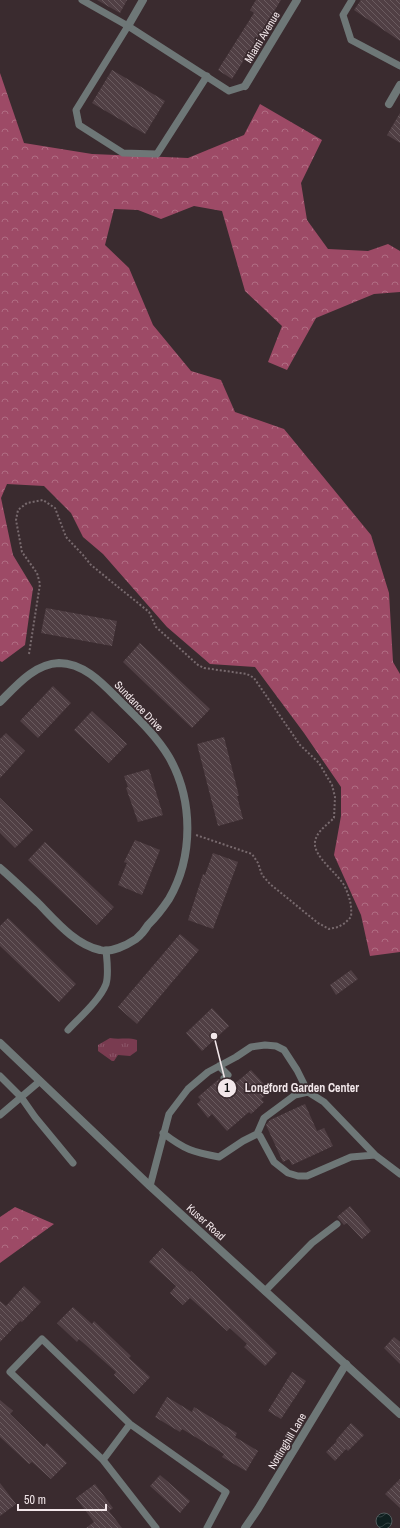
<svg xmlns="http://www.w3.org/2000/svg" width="400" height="1528" viewBox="0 0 400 1528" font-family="'Archivo Narrow',sans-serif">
<defs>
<pattern id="grass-tufts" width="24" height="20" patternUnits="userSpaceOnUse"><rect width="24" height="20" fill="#793b50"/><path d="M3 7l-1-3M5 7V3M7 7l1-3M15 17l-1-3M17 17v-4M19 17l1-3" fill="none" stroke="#8c5769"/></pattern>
<pattern id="forest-crowns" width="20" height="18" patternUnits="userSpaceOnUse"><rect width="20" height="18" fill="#9d4a66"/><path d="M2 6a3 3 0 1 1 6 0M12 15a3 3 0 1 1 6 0" fill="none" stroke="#b06d83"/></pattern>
<pattern id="water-waves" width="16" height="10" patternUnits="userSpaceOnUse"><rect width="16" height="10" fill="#0f2020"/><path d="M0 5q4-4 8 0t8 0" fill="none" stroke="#324041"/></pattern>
<pattern id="building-back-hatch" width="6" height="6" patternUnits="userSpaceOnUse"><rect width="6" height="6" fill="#503f44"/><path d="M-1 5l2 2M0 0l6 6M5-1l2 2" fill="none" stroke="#6a5b5f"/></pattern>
</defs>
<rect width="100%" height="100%" fill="#3a2b2f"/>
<!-- grass -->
<path fill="url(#grass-tufts)" d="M 110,1038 C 119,1040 128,1037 137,1040 L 137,1051 L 130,1056 L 118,1055 L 114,1061 L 112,1061 L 98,1051 L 98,1045 Z"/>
<!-- forest -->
<path fill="url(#forest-crowns)" d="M 0,73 L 24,143 L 92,154 L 188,158 L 244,135 L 260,104 L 322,140 L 301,183 L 307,220 L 328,249 L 368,251 L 388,244 L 400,251 L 400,292 L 374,294 L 316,318 L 287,370 L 268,362 L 282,326 L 245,291 L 222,211 L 194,206 L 161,219 L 138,210 L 114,209 L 105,245 L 129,268 L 153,325 L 191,371 L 221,380 L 235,412 L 284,429 L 371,535 L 389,593 L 393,662 L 400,674 L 400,952 L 370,956 L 361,915 L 334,855 L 341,816 L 341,787 L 304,733 L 255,667 L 210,664 L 167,627 L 103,554 L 83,537 L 71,513 L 44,486 L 7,484 L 1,498 L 13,555 L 33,588 L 25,645 L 2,662 L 0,661 Z
M 15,1207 L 54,1224 L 0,1263 L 0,1217 Z"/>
<!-- water -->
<path fill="url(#water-waves)" stroke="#535c5d" d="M376 1521a8 8 0 1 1 16 0a8 8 0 1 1-16 0Z"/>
<!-- building -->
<path fill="url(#building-back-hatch)" d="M 97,0 L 127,0 L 120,13 Z
M 256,0 L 281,0 L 232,79 L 218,70 L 254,13 L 250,10 Z
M 361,0 L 400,0 L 400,41 L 354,10 Z
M 112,70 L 165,101 L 145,134 L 92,103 Z
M 400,113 L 400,143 L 387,135 Z
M 46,608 L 117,621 L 112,646 L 41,633 Z
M 140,643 L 210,709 L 192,728 L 123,662 Z
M 53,686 L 71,703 L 38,738 L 20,721 Z
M 92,711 L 127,744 L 109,763 L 74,730 Z
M 6,733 L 25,751 L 0,778 L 0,739 Z
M 224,737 L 239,796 L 237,796 L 243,819 L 218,826 L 197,744 Z
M 149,769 L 163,815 L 138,822 L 126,788 L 128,787 L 124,776 Z
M 0,798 L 33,830 L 15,848 L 0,833 Z
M 135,840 L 160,850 L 142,895 L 118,885 L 127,863 L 124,862 Z
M 45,842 L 114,907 L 97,925 L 28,860 Z
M 213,853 L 238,862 L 213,929 L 188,920 L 203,874 L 205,875 Z
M 8,918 L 76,984 L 59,1002 L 0,946 L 0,926 Z
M 180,934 L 199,950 L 137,1024 L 118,1007 Z
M 351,970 L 358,979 L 336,995 L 330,985 Z
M 212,1008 L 229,1026 L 202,1051 L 186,1033 Z
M 251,1070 L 264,1084 L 258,1089 L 265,1096 L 261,1099 L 264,1102 L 251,1114 L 249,1112 L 227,1131 L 212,1114 L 208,1118 L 197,1104 L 201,1100 L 198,1097 L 219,1079 L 222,1083 L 229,1081 L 233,1085 Z
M 305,1104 L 317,1131 L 324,1128 L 333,1146 L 292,1165 L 289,1159 L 283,1162 L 266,1125 L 270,1120 Z
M 350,1206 L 371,1231 L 362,1239 L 347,1223 L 344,1225 L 337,1217 Z
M 162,1248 L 190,1272 L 191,1271 L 277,1353 L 265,1366 L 244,1347 L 247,1344 L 230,1328 L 227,1331 L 190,1298 L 183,1305 L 170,1293 L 176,1286 L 149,1262 Z
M 24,1286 L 41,1302 L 22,1322 L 20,1321 L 0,1342 L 0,1301 L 6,1306 Z
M 73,1307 L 92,1324 L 94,1321 L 131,1356 L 129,1358 L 150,1377 L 134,1394 L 114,1375 L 116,1372 L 79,1339 L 77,1342 L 57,1323 Z
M 394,1337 L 400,1342 L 400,1364 L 384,1348 Z
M 292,1372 L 306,1381 L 281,1419 L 268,1411 Z
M 167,1397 L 192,1412 L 194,1407 L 237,1433 L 235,1437 L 258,1451 L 246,1471 L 222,1457 L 224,1454 L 182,1429 L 180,1432 L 155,1417 Z
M 0,1400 L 13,1411 L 10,1414 L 44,1447 L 47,1443 L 67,1463 L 51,1479 L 32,1462 L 29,1464 L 0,1437 Z
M 351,1423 L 364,1435 L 348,1451 L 346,1449 L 335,1461 L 326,1452 L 337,1441 L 336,1440 Z
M 160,1475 L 190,1501 L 180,1513 L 150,1486 Z
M 400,1479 L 400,1508 L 385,1494 Z
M 0,1483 L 16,1504 L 0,1516 Z
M 95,1484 L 113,1508 L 109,1511 L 122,1528 L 86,1528 L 94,1522 L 76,1498 Z"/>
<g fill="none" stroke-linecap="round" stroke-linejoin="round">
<!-- path -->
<path stroke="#786a6e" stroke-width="2" stroke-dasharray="2 2" stroke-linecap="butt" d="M 29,654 L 40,584 L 37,573 L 22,552 L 16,520 L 18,510 L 27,503 L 43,500 L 55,508 L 66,537 L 83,555 L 91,565 L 149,612 L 156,627 L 198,665 L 204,668 L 247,674 L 254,678 L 300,745 L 319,763 L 332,785 L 335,797 L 334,818 C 328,824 316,832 315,842 C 313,857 339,874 345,887 C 350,898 352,906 351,917 L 345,923 L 338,927 L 329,929 L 318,923 L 270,884 L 262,875 L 258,863 L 252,854 L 196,835"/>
<!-- service -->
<path stroke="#6e7777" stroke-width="7" d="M 82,0 L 128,26 L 229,91 L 245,86
M 352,0 L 343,15 L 351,40 L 400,66
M 128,26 L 76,110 L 79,125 L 123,153 L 157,154 L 207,76
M 68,1030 C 79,1018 100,1000 106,984 C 109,974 107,961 106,950
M 219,1066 L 228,1075 L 224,1078
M 0,1076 L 21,1097 L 35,1117 L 73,1163
M 0,1115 L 40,1081
M 163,1133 C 185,1150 193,1152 219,1157 L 243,1141 L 257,1134 L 260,1136 L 274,1162 L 288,1173 L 298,1176 L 307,1176 L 351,1157 L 375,1155 L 400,1174
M 257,1134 L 264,1118 L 295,1095 L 308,1092 L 324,1102 L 375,1155
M 150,1186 L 169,1114 L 188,1089 L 208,1072 L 236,1057 L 251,1047 L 265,1045 L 276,1046 L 284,1050 L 297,1070 L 308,1092
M 265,1291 L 312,1243 L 337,1224
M 103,1460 L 130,1424
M 156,1528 L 103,1460 L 10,1372 L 42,1339 L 130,1424 L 226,1492 L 207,1528"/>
<!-- minor -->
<path stroke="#6e7777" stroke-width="8" d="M 128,26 L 143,0
M 245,86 L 297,0
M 389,104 L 400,85
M 0,702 C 16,686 34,664 59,663 C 84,663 103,684 119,700 C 137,718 156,735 169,757 C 193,799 194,856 169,899 C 163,908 156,917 148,925 C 145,930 141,935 136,939 C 127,945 111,953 100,950 C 74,944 55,920 38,903 C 25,891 13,879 0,868
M 245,1528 L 258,1509 L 346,1364"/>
<!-- tertiary -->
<path stroke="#6e7777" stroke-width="8" d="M 0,1043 L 150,1186 L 400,1414"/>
</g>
<g text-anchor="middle" stroke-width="3.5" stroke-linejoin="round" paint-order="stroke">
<!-- street labels -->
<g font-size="11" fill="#f2e7ea" stroke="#3a2b2f">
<text transform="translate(262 37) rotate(-59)" y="4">Miami Avenue</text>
<text transform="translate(139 706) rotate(46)" y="4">Sundance Drive</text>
<text transform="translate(206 1222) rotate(42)" y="4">Kuser Road</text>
<text transform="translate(287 1441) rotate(-59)" y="4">Nottinghill Lane</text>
</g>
</g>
<!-- callouts -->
<path fill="none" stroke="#f2e7ea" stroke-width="1.5" d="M214 1036L227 1088"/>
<g fill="#f2e7ea" stroke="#3a2b2f" stroke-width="1.5">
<circle cx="214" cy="1036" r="4"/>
<circle cx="227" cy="1088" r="10"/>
</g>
<g font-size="12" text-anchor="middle" font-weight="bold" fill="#111">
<text x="227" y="1092">1</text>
</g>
<g font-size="12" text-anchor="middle" font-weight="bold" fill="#f2e7ea" stroke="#3a2b2f" stroke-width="3.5" stroke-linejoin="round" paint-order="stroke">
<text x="302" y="1092">Longford Garden Center</text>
</g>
<!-- scale -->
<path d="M18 1504v6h88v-6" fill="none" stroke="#f2e7ea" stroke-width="2"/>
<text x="24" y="1504" font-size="12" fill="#f2e7ea" stroke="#3a2b2f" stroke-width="3" paint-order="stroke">50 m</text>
</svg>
